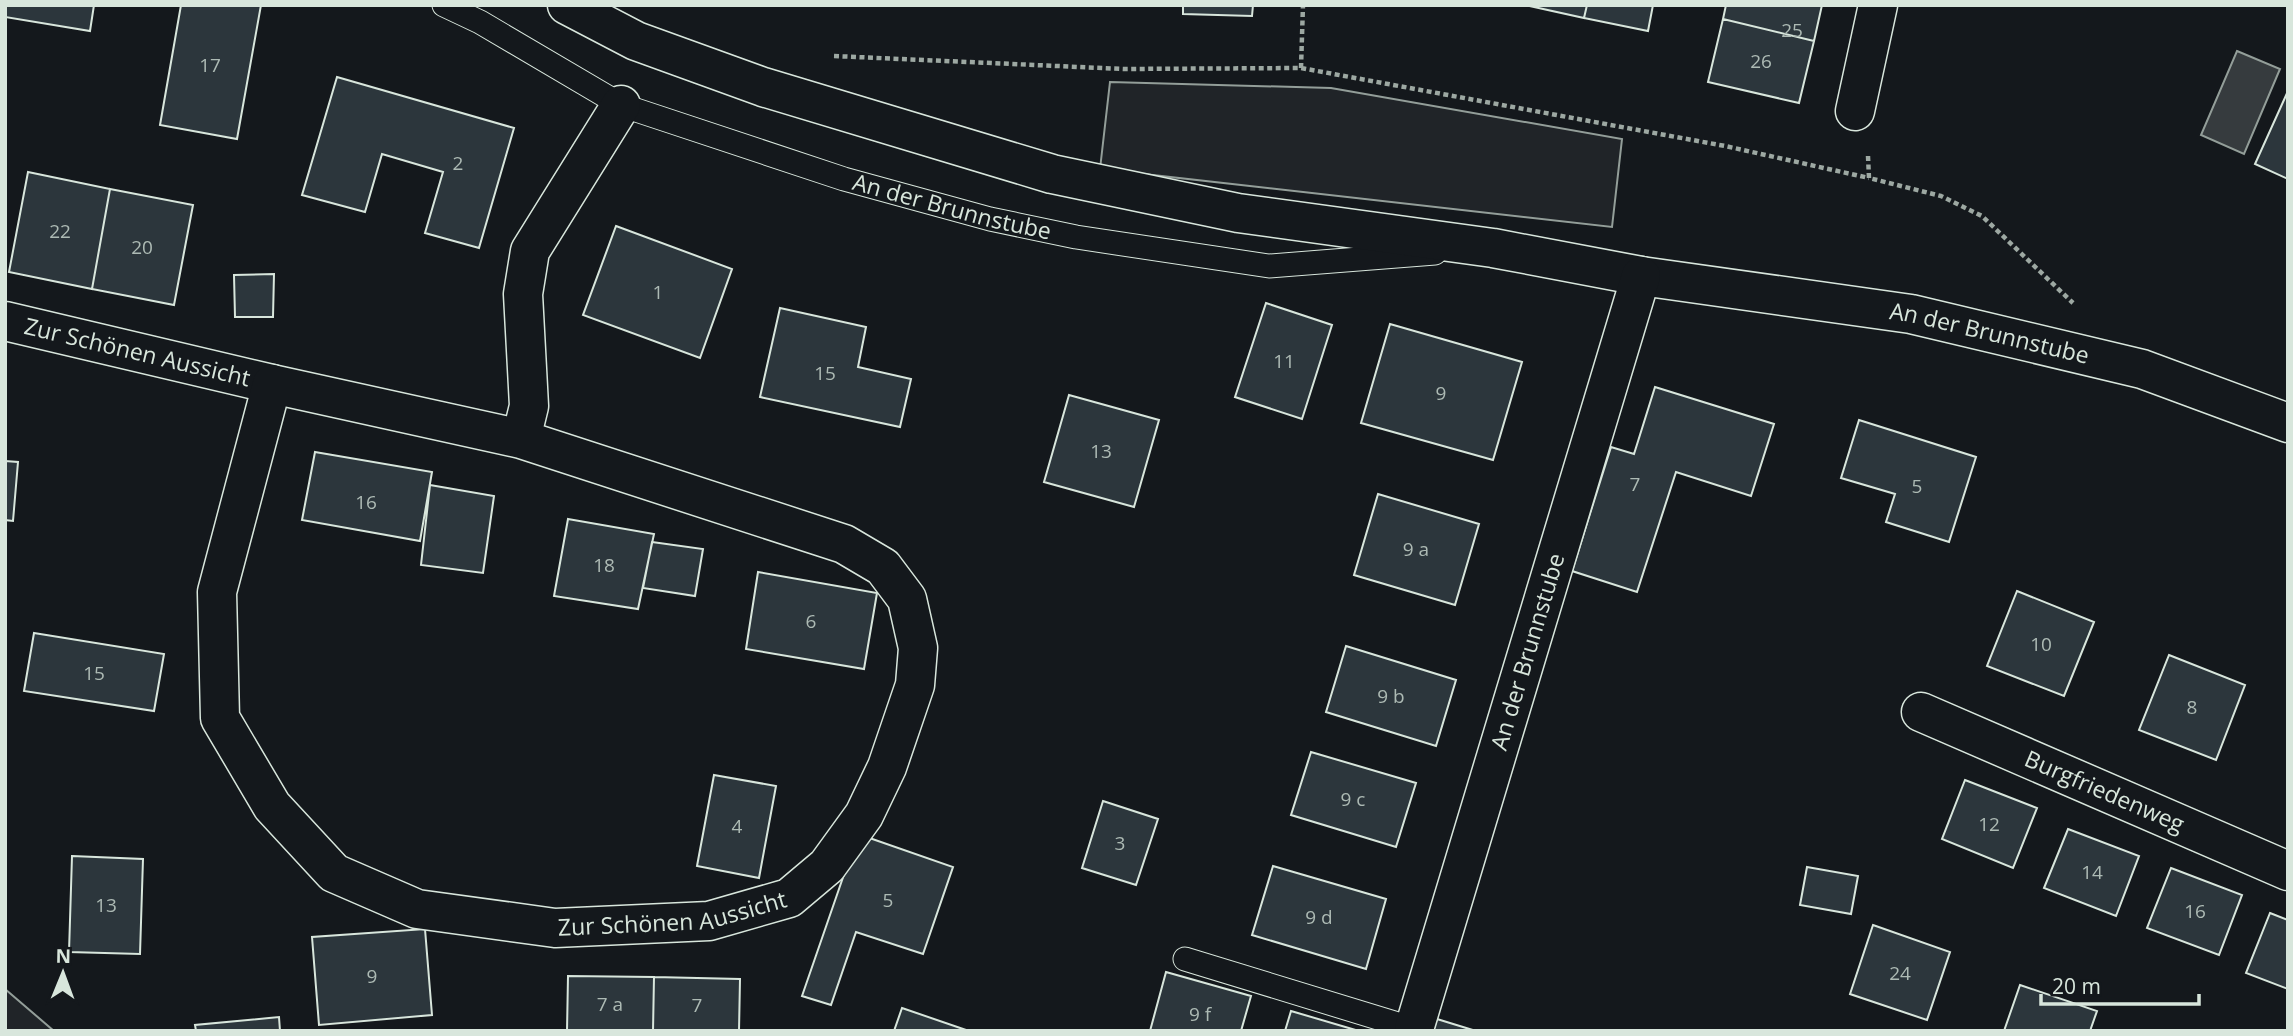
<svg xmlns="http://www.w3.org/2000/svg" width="2293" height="1036" viewBox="0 0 2293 1036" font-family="'Open Sans',sans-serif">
<rect width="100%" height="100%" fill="#14181c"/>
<!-- green -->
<path fill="#202428" stroke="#939e99" stroke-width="2" d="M 1110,82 L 1331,88 L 1622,139 L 1612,227 L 1100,169 Z
M 5,989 L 54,1031 L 5,1031 Z"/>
<!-- water -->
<path fill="#363b3e" stroke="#939e99" stroke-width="2" d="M 2237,51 L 2280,69 L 2244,154 L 2201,135 Z"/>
<!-- building -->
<path fill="#2c363c" stroke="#d8e6dc" stroke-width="2" d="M 5,5 L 94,5 L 90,31 L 5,17 Z
M 181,5 L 261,5 L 237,139 L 160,125 Z
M 1183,5 L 1253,5 L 1252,16 L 1183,14 Z
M 1525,5 L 1587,5 L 1584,18 Z
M 1587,5 L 1653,5 L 1648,31 L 1584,18 Z
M 1726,5 L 1822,5 L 1814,41 L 1723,19 Z
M 1723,19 L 1814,41 L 1799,103 L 1708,82 Z
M 337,77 L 514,128 L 479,248 L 425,233 L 443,172 L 382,154 L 365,212 L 302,195 Z
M 2288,91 L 2288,179 L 2255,164 Z
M 28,172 L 110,189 L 92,289 L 9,272 Z
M 110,189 L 193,205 L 174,305 L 92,289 Z
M 616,226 L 732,269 L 700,358 L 583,315 Z
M 274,274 L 273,317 L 235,317 L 234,275 Z
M 1266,303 L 1332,325 L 1302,419 L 1235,397 Z
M 780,308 L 866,327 L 858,367 L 911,379 L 900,427 L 760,397 Z
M 1390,324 L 1522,362 L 1493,460 L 1361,423 Z
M 1655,387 L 1774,424 L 1751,496 L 1676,472 L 1637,592 L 1572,571 L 1611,447 L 1634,454 Z
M 1069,395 L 1159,420 L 1134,507 L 1044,482 Z
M 1859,420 L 1976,457 L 1949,542 L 1886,522 L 1895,494 L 1841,478 Z
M 315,452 L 432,472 L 420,541 L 302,520 Z
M 5,461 L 18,462 L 13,521 L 5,520 Z
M 430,485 L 494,496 L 483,573 L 421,565 Z
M 1378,494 L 1479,524 L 1455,605 L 1354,575 Z
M 568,519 L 654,534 L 638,609 L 554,596 Z
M 652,542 L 703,549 L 695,596 L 643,588 Z
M 758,572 L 877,593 L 864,669 L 746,649 Z
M 2017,591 L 2094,622 L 2064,696 L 1987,666 Z
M 34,633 L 164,654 L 154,711 L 24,691 Z
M 1346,646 L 1456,680 L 1436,746 L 1326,712 Z
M 2169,655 L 2245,685 L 2216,760 L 2139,730 Z
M 1311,752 L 1416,783 L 1396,847 L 1291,815 Z
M 714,775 L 776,786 L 759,878 L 697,866 Z
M 1965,780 L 2037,808 L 2013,868 L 1942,839 Z
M 1103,801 L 1158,819 L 1136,885 L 1082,868 Z
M 2068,829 L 2139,856 L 2116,916 L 2044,888 Z
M 858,834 L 953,867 L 923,954 L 856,932 L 831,1005 L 802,996 Z
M 72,856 L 143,859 L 140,954 L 69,952 Z
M 1273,866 L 1386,899 L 1366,969 L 1252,935 Z
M 1807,867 L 1858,876 L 1851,914 L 1800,905 Z
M 2171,868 L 2242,895 L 2219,955 L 2147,928 Z
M 2270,913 L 2288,920 L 2288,989 L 2246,973 Z
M 1873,925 L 1950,952 L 1927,1020 L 1850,994 Z
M 425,929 L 432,1015 L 319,1025 L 312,937 Z
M 1166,972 L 1251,996 L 1241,1031 L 1150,1031 Z
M 568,976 L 654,977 L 653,1031 L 567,1031 Z
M 654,977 L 740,979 L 739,1031 L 653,1031 Z
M 2020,985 L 2097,1011 L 2090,1031 L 2004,1031 Z
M 902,1008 L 969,1031 L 894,1031 Z
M 1291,1011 L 1359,1031 L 1285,1031 Z
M 279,1017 L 280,1031 L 196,1031 L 195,1025 Z
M 1437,1019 L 1476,1031 L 1433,1031 Z"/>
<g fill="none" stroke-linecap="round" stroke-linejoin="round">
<!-- lane casing -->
<g stroke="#d8e6dc" stroke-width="25">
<g id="lane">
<path id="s1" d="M 444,5 L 480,22 L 621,105 L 844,179 L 990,219 L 1076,237 L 1269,266 L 1435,253"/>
<path d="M 1185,959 L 1414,1029"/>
</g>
</g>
<!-- street casing -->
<g stroke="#d8e6dc" stroke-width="41">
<g id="street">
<path id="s2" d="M 567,5 L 636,41 L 763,87 L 1052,174 L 1238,213 L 1493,248 L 1641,276 L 1911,314 L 2142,369 L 2288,423"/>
<path d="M 1855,111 L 1878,5"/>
<path id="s3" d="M 5,321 L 272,384"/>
<path id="s4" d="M 521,439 L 272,384 L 217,592 L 220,718 L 272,806 L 334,873 L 417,909 L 555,928 L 709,921 L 789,898 L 827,866 L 864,815 L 887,767 L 915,685 L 918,648 L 907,599 L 883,567 L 844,544 L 521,439 L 529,406 L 523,294 L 530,251 L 621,105"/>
<path id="s5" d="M 1921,712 L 2288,871"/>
<path id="s6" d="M 1414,1029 L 1641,276"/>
</g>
</g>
<!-- path -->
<path stroke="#9da8a2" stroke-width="4.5" stroke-dasharray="5 3.5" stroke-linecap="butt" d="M 834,56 L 1124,69 L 1301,68 L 1725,146 L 1869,178
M 1301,68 L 1303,5
M 1868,156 L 1869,178 L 1941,196 L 1982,216 L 2073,303"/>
<!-- lane -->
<use href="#lane" stroke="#14181c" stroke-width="23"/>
<!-- street -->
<use href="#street" stroke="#14181c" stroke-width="38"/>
</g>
<g text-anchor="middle" stroke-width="5" stroke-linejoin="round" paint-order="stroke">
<!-- number labels -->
<g font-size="19" fill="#adbab4">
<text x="1792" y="37">25</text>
<text x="1761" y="68">26</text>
<text x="210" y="72">17</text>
<text x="458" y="170">2</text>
<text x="60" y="238">22</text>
<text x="142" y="254">20</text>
<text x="658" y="299">1</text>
<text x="1284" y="368">11</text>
<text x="825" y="380">15</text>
<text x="1441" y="400">9</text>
<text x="1101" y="458">13</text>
<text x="1635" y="491">7</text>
<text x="1917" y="493">5</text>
<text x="366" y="509">16</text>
<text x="1416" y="556">9 a</text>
<text x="604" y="572">18</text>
<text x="811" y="628">6</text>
<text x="2041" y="651">10</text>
<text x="94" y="680">15</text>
<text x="1391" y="703">9 b</text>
<text x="2192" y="714">8</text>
<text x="1353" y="806">9 c</text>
<text x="1989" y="831">12</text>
<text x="737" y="833">4</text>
<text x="1120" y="850">3</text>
<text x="2092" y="879">14</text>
<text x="888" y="907">5</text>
<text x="106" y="912">13</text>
<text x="2195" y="918">16</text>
<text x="1319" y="924">9 d</text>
<text x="1900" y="980">24</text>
<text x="372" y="983">9</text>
<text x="610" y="1011">7 a</text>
<text x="697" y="1012">7</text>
<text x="1200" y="1021">9 f</text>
</g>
<!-- street labels -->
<g font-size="23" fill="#d8e6dc" stroke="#14181c">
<text dy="8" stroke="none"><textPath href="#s1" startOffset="550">An der Brunnstube</textPath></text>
<text dy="8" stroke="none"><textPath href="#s2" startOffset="1466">An der Brunnstube</textPath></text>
<text dy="8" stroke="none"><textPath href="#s3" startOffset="136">Zur Schönen Aussicht</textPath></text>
<text dy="8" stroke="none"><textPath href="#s6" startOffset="394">An der Brunnstube</textPath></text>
<text dy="8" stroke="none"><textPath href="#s5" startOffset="200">Burgfriedenweg</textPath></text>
<text dy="8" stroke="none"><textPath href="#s4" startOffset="1138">Zur Schönen Aussicht</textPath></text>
</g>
</g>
<!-- border -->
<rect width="2293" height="1036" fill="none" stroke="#d8e6dc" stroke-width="14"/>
<!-- north arrow -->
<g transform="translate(63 973) rotate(1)" stroke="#14181c" stroke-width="5" paint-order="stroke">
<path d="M0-5L12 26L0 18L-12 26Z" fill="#d8e6dc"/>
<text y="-10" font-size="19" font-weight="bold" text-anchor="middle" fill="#d8e6dc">N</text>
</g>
<!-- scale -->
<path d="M2041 994v10h158v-10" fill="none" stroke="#d8e6dc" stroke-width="3.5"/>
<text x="2052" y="994" font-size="21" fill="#d8e6dc" stroke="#14181c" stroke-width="5" paint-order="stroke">20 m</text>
</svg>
